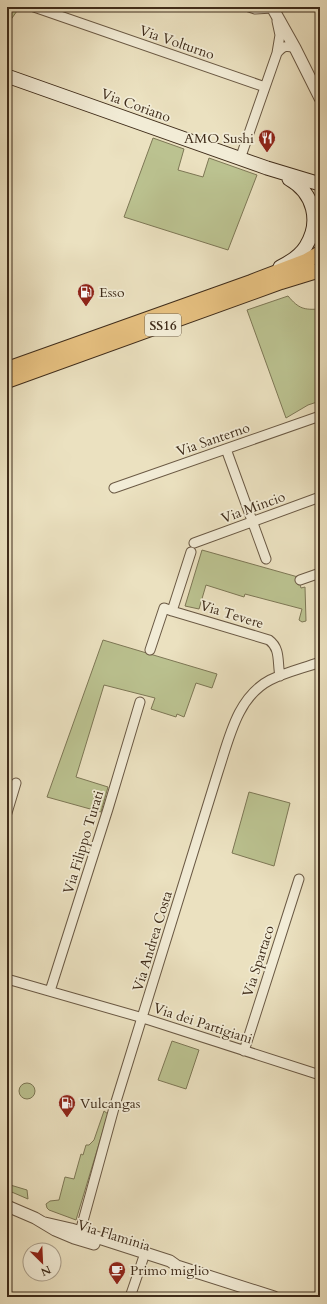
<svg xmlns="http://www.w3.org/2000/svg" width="327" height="1304" viewBox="0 0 327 1304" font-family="Cardo,serif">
<rect width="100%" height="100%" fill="#ebe1c0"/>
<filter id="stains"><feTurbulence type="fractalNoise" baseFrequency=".005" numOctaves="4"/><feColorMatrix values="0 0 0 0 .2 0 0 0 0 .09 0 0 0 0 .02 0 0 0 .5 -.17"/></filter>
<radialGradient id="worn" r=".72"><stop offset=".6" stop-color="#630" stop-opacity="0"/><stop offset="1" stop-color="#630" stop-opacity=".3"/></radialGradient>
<!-- green -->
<path fill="#bbc290" stroke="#7d7755" d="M 7,7 L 11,7 L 17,11 L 7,25 Z
M 153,138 L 184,149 L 178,170 L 203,177 L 209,158 L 257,175 L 228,250 L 124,217 Z
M 288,296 C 299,309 304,310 320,309 L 320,401 L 308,405 L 286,418 L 247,310 Z
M 202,550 L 298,577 L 301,588 L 305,587 L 306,621 L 302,622 L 299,620 L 302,609 L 245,594 L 244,597 L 206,585 L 199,609 L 185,606 Z
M 103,640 L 217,674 L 212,688 L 196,683 L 184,717 L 177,714 L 176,717 L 151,709 L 155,698 L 104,685 L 76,777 L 108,787 L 101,812 L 47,797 Z
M 249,792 L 290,803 L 274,866 L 232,853 Z
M 172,1041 L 199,1050 L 186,1089 L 158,1080 Z
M19 1091a8 8 0 1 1 16 0a8 8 0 1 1-16 0Z
M 104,1111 L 108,1114 L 76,1220 L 49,1210 L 47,1208 L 46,1204 L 50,1201 L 59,1200 L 65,1177 L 74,1179 L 81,1154 L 83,1155 L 86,1145 L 89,1145 L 94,1140 Z
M 7,1184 L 27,1190 L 28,1199 L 7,1190 Z"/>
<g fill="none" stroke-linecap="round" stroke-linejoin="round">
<!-- minor casing -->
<g stroke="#6a5944" stroke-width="11">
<path id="minor" d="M 34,7 L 265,87
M 249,7 L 255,9 L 273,8 L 275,7
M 277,53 L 280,35 L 277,21
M 240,159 L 277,53 C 283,46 286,45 295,48
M 226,449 L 266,559
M 114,488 L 320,416
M 194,543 L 320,497
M 191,552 L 172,611 L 269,640 C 281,649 277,662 280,676
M 300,580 L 320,573
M 150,650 L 164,608 L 172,611
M 7,813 L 16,783
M 7,979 L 143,1018 L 320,1075
M 50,991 L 108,809 L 140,702
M 244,1051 L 299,879
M 80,1232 L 114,1108 L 218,772 C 229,739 237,697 270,680 C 286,672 304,668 320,662
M 130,1297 L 143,1259"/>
</g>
<!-- tertiary casing -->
<g stroke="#6a5944" stroke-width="13">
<path id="tertiary" d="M 272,7 L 295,48 L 320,98
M 7,1206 L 35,1218 L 55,1230 L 74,1238 L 94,1244
M 45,1223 L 71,1229 L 170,1261 L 177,1266 L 274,1297"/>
</g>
<!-- secondary casing -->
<g stroke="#3f2c1a" stroke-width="15">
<path id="secondary" d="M 7,76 L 267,168 L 320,184
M 280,267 C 290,262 300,256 306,246 C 321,222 314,193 289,179"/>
</g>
<!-- primary casing -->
<g stroke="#3f2c1a" stroke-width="16">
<path id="primary" d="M 7,369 L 251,282 L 306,261 L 320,253
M 7,381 L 281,282 L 320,270"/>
</g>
<!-- minor -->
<use href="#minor" stroke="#f2ecd6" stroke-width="9"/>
<!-- tertiary -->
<use href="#tertiary" stroke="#f2ecd6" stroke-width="11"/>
<!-- secondary -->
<use href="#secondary" stroke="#f2ecd6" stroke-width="13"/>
<!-- primary -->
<use href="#primary" stroke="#e6c080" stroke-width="14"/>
</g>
<!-- icons -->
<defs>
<g id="restaurant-pin" transform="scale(0.9)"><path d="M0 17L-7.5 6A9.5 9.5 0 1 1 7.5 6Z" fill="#8f2418" stroke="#f2ecd6"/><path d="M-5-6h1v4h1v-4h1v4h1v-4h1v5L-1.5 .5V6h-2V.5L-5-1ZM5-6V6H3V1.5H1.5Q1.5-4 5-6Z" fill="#fff"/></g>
<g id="fuel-pin" transform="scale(0.9)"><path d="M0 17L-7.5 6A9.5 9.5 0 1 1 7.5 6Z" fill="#8f2418" stroke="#f2ecd6"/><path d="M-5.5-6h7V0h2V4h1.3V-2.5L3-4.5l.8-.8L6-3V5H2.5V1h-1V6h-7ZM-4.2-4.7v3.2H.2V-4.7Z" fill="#fff"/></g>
<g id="cafe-pin" transform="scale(0.9)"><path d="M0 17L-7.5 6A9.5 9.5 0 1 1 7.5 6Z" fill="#8f2418" stroke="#f2ecd6"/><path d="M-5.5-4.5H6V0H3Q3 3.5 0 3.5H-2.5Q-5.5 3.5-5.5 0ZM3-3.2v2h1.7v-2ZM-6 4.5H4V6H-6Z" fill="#fff"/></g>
</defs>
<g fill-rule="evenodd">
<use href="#restaurant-pin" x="267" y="138"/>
<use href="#fuel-pin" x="86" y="292"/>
<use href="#fuel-pin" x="67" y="1103"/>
<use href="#cafe-pin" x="117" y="1270"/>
</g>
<g text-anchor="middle" stroke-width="3.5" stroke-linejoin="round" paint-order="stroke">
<!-- shield labels -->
<rect fill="#f2ecd6" stroke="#756652" stroke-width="1" x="145" y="314" width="36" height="22" rx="3"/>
<g font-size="13" font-weight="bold" fill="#3f2c1a">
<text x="163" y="330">SS16</text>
</g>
<!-- street labels -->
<g font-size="14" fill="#3f2c1a" stroke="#f2ecd6">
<text transform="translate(177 42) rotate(19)" y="5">Via Volturno</text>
<text transform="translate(136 105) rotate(20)" y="5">Via Coriano</text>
<text transform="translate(213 439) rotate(-19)" y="5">Via Santerno</text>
<text transform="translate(253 507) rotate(-20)" y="5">Via Mincio</text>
<text transform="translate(232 614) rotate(17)" y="5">Via Tevere</text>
<text transform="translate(83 842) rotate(-73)" y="5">Via Filippo Turati</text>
<text transform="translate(152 941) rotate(-73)" y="5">Via Andrea Costa</text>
<text transform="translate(258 961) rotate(-72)" y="5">Via Spartaco</text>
<text transform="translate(203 1023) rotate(18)" y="5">Via dei Partigiani</text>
<text transform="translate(114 1235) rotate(17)" y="5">Via Flaminia</text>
</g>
<!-- poi labels -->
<g font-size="14" fill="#3f2c1a" stroke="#f2ecd6" text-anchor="start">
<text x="254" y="143" text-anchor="end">AMO Sushi</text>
<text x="99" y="297">Esso</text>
<text x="80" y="1108">Vulcangas</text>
<text x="130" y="1275">Primo miglio</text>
</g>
</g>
<!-- margin -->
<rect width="327" height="1304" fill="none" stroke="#ebe1c0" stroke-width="24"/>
<rect x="8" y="8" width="311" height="1288" fill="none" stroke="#3f2c1a" stroke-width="2"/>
<rect x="12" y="12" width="303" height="1280" fill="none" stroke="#3f2c1a"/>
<!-- north arrow -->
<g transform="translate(42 1262) rotate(156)"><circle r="19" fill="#f2ecd6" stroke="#aa9f8b"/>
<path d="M0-3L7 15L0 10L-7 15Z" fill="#8f2418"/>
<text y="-6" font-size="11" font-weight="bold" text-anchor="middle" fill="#3f2c1a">N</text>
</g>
<rect width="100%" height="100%" filter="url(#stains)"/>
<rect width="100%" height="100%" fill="url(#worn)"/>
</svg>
